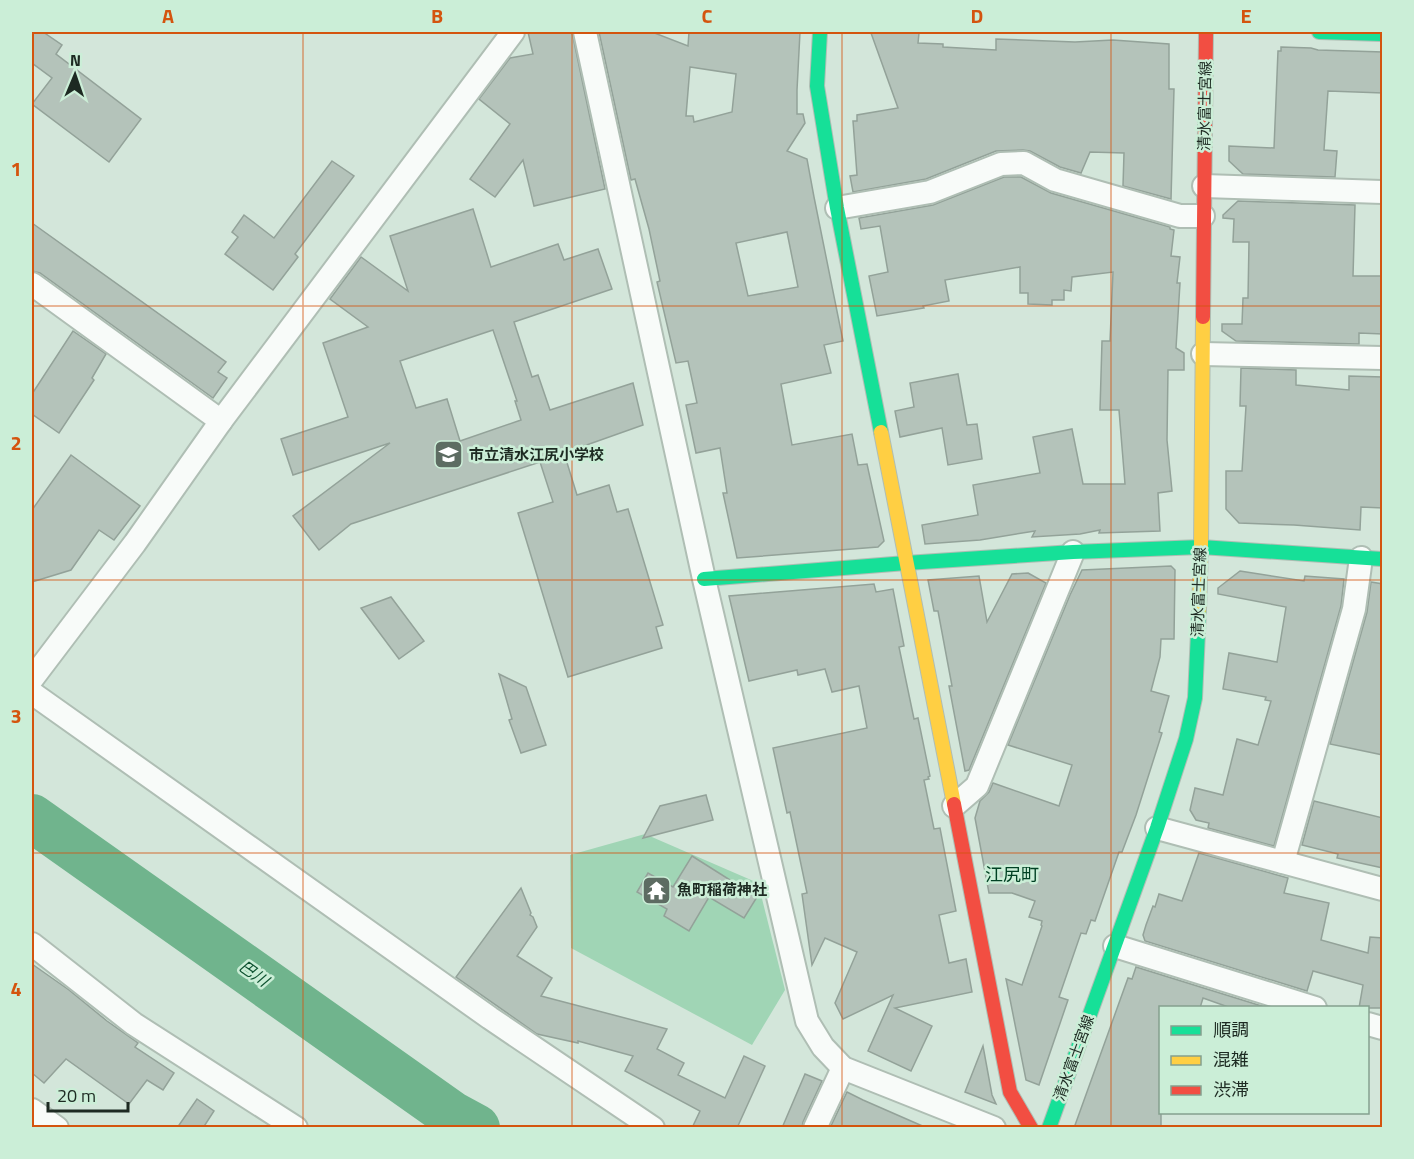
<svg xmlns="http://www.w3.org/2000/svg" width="1414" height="1159" viewBox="0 0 1414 1159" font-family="'Titillium Web','Noto Sans JP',sans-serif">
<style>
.green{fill:#a0d5b5}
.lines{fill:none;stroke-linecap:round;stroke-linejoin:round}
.river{stroke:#70b48d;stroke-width:48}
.building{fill:#b4c3ba;stroke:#93a299;stroke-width:1.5;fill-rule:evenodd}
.street-casing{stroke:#afbeb4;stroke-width:26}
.fast-casing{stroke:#afbeb4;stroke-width:16}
.slow-casing{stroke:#afbeb4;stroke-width:16}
.jam-casing{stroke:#afbeb4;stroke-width:16}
.street{stroke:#f8fbf9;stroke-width:22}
.fast{stroke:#16e098;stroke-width:14}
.slow{stroke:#ffcf43;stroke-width:14}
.jam{stroke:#f24e42;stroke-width:14}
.grid{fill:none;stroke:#d4540e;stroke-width:1.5;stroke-opacity:0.55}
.labels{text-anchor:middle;stroke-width:5;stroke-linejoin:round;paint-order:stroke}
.street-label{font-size:15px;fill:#1d2a22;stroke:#cbeed7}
.poi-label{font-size:15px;font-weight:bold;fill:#1d2a22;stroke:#cbeed7;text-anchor:start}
.water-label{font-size:16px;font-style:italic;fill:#105432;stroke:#cbeed7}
.quarter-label{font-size:18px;fill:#004123;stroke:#cbeed7}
.neatline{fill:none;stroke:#d4540e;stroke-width:2}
.grid-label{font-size:20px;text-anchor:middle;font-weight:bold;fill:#d4540e}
</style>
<rect width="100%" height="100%" fill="#d3e6da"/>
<path class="green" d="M645,834L758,883L785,990L752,1045L571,948L570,855Z"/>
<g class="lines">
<path class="river" d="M32,818L452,1115L476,1128"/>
</g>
<g class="building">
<path d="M32,32H43L62,45L56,54L141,119L109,162L32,104L52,78L32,63Z"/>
<path d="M528,32H572L605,189L534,206L523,160L495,197L470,179L510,124L479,99L510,58L533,54Z"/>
<path d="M599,32H652L688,46L689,32H800L797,90V114H803L805,123L787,151L807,159L814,197L843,341L824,345L831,373L781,384L792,445L852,434L858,465L867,464L884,541L878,547L737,558L723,493H727L720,448L696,453L686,405L697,403L688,361L676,363L657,282L660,281L649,229L635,179L631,180ZM690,67L736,74L732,112L694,122L693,116H686ZM787,232L798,287L748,296L736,243Z"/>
<path d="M894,32L919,33L918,43L943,44V47L996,50V39L1075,42L1113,40L1169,44V89H1174L1171,199L1123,186L1124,153L1090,152L1081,173L1060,167L1030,151L1023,150L996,151L926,179L853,192L850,176L857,175L853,121H857V115L898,108L871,33Z"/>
<path d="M1281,47L1311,48L1318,50L1383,52V93L1328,91L1324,150L1337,151L1335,177L1243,174L1229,161V146L1274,148L1278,51H1281Z"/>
<path d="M332,161L354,176L295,254L298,257L273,290L225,254L238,237L232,232L244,215L274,238Z"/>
<path d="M1004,177H1021L1051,193L1170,227V229L1174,230L1171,256L1180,257L1177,283H1180L1176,348L1184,353V370H1168L1167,440L1172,491L1158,493L1160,531L1099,533L1100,530L1080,534L1032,537L1035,531L980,540L925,544L922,525L978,515L973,485L1040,473L1033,437L1072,429L1083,484H1125L1119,410H1100L1102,341H1110L1113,272L1072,277L1071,291L1064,290V300H1052V305L1028,304V293H1020V267L945,280L949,301L923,306L924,308L877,316L869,276L888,272L880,226L861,229L859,218L933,205Z"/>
<path d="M1238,201L1355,205L1353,276H1383V334L1359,333V344L1236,341L1222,331V324H1242L1243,298H1248L1249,242H1233L1234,219L1223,218V215Z"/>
<path d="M473,209L491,267L558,244L564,260L598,249L612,289L514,322L532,377L538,375L550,410L633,383L643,425L564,453L577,495L609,485L617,512L628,509L663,625L656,627L662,648L568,677L518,513L553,502L540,462L351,524L319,550L293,516L390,443L293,475L281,439L348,417L323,343L368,327L330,299L361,257L408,291L390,236ZM493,330L517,401H515L521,420L460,441L447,399L416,408L400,361Z"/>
<path d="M32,223L226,362L218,372L227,378L213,398L40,273L32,271Z"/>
<path d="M73,331L106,354L92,378L94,380L59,433L32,414V394Z"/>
<path d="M1241,368L1296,370V385L1349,390V376L1383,377V508L1361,507L1360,530L1294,525L1239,523L1226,509V471H1242L1246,406H1240Z"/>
<path d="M958,374L967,425L977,424L982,459L948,465L942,428L900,437L895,411L914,407L910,383Z"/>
<path d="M71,455L140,506L114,540L99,530L71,570L32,582V510Z"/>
<path d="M1171,566L1175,570L1174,639H1161L1160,657L1151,691L1169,696L1159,732L1162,733L1136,815L1122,852H1119L1095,921L1091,920L1086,934L1081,933L1059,997L1068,1000L1039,1085L1026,1080L1006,979L1022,985L1042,926L1041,925L1042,921L1029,917L1035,901L1012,893H989L975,818L980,801L989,792L993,783L1059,806L1072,765L1008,745L1070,595L1082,570Z"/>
<path d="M1240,571L1304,581L1305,576L1344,579L1341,606L1274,846L1208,828L1209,823L1196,820L1190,810L1195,788L1223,795L1237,739L1258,745L1271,701L1265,700L1266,697L1223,689L1229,653L1277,662L1286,607L1218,594V588Z"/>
<path d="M1028,573L1046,583L969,770L965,771L949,686H952L938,611H934L928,580L979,576L987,622L1012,574Z"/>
<path d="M1371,582L1383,584V755L1330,744L1367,612Z"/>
<path d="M874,584L876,592L893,589L904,646L899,647L914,719L918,718L930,776L928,777L929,779L924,780L934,829L940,828L956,911L939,915L949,963L966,959L972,992L895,1008L932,1026L911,1071L868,1051L893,995L843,1019L835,1003L857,952L825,938L812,965L802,894L807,893L790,812L787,813L773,748L867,728L859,686L832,692L825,669L798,675L797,670L749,681L729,596Z"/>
<path d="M391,597L424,641L399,659L361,608Z"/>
<path d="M499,674L526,687L546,745L521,753L509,720L512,719Z"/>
<path d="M706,795L713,820L643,838L660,806Z"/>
<path d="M1314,801L1383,818V868L1337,858L1338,854L1302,845Z"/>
<path d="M1199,853L1288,878L1284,893L1329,903L1321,940L1368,953L1370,937L1383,938V1008H1359L1363,985L1313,971L1307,991L1145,941L1143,935L1146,925L1153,906L1155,907L1159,894L1182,901Z"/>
<path d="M692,856L757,897L744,918L709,897L689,931L664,916L667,909L637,892L648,873L673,887Z"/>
<path d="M521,888L531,913L530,915L533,917L537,927L517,956L552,978L541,996L667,1029L657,1049L684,1063L678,1075L725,1098L744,1056L765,1066L737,1128H692L700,1111L625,1071L633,1056L578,1041V1043L537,1034L456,977Z"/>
<path d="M32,964L69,990L107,1021L138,1043L135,1047L174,1073L163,1090L147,1080L129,1104L66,1059L44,1083L32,1073Z"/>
<path d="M1136,967L1268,1008H1231L1203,998L1200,1008H1161V1128H1074L1128,978L1132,979Z"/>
<path d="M983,1046L992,1095L996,1104L965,1092Z"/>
<path d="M805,1074L822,1081L803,1122L802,1128H782Z"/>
<path d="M847,1092L863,1100L927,1128H830Z"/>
<path d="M197,1099L214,1111L203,1128H177Z"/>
</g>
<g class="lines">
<defs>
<g id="street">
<path d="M585,32L704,579L807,1021L823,1047L843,1068L994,1128"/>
<path d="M1204,186L1382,192"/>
<path d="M837,208L930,192L1001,164L1024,163L1055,180L1180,216H1203"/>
<path d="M32,284L221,421"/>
<path d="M1203,354L1382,358"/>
<path d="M32,679L135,543L221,421L513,32"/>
<path d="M32,693L490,1018L653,1128"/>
<path d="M954,806L977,786L1073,552"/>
<path d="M1157,828L1382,889"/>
<path d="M1283,862L1354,609L1361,558"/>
<path d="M32,944L134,1024L296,1128"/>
<path d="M1115,946L1315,1008"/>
<path d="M1368,1024L1382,1028"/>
<path d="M32,1110L57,1128"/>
<path d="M815,1128L843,1068"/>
</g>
<g id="fast">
<path d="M820,32L817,86L837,208L881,432"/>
<path d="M1319,32L1382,34"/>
<path d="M704,579L906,563L1073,552L1201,547L1382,559"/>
<path d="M1049,1128L1157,828L1186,739L1195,698L1199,610"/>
</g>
<g id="slow">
<path d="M881,432L954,804"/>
<path d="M1199,610L1201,547L1203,317"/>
</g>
<g id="jam">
<path d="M1203,317L1206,32"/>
<path d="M954,804L1010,1092L1031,1128"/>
</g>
</defs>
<use href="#street" class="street-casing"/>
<use href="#fast" class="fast-casing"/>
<use href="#slow" class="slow-casing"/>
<use href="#jam" class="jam-casing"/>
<use href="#street" class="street"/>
<use href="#fast" class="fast"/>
<use href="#slow" class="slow"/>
<use href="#jam" class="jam"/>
</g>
<path class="grid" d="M303,32V1128M572,32V1128M842,32V1128M1111,32V1128M32,306H1382M32,580H1382M32,853H1382"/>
<defs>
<symbol id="school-square" viewBox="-11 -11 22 22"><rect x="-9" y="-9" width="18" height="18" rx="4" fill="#5d6c62" stroke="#cbeed7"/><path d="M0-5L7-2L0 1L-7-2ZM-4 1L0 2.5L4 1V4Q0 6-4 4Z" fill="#fff"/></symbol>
<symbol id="temple-square" viewBox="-11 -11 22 22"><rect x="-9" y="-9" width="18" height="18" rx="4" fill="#5d6c62" stroke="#cbeed7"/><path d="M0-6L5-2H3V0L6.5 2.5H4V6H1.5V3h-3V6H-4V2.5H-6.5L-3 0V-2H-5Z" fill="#fff"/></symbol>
</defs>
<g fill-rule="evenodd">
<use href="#school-square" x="432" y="438" width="33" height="33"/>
<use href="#temple-square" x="640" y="874" width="33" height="33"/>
</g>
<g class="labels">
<g class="street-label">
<text transform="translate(1205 106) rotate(-89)" y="5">清水富士宮線</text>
<text transform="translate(1199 592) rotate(-88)" y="5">清水富士宮線</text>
<text transform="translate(1074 1058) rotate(-70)" y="5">清水富士宮線</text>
</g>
<g class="poi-label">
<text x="469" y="460">市立清水江尻小学校</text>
<text x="677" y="895">魚町稲荷神社</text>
</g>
<g class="water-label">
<text transform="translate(254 973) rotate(35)" y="6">巴川</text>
</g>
<g class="quarter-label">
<text x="1012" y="881">江尻町</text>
</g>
</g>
<rect width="1414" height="1159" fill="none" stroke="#cbeed7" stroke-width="66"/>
<rect x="1159" y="1006" width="210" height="108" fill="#cbeed7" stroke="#85a08f" stroke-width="1.5"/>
<rect x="1171" y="1026" width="30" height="9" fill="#16e098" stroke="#85a08f" stroke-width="1.5"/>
<text x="1213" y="1036" font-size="18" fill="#1d2a22">順調</text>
<rect x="1171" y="1056" width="30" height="9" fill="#ffcf43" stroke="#85a08f" stroke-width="1.5"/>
<text x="1213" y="1066" font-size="18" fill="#1d2a22">混雑</text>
<rect x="1171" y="1086" width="30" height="9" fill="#f24e42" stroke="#85a08f" stroke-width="1.5"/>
<text x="1213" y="1096" font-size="18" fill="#1d2a22">渋滞</text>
<g transform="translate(75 75) rotate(2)" stroke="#cbeed7" stroke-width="4.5" paint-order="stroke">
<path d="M0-4.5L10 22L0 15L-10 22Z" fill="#1d2a22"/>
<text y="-9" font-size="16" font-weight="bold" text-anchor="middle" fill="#1d2a22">N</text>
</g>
<path d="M48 1102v9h80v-9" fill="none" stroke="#1d2a22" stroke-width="3"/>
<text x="57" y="1102" font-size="18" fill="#1d2a22" stroke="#cbeed7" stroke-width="4.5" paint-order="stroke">20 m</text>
<rect x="33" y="33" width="1348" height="1093" class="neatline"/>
<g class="grid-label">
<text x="168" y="23">A</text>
<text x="437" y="23">B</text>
<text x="707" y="23">C</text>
<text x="977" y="23">D</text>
<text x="1246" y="23">E</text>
<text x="16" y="176">1</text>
<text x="16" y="450">2</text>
<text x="16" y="723">3</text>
<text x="16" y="996">4</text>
</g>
</svg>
